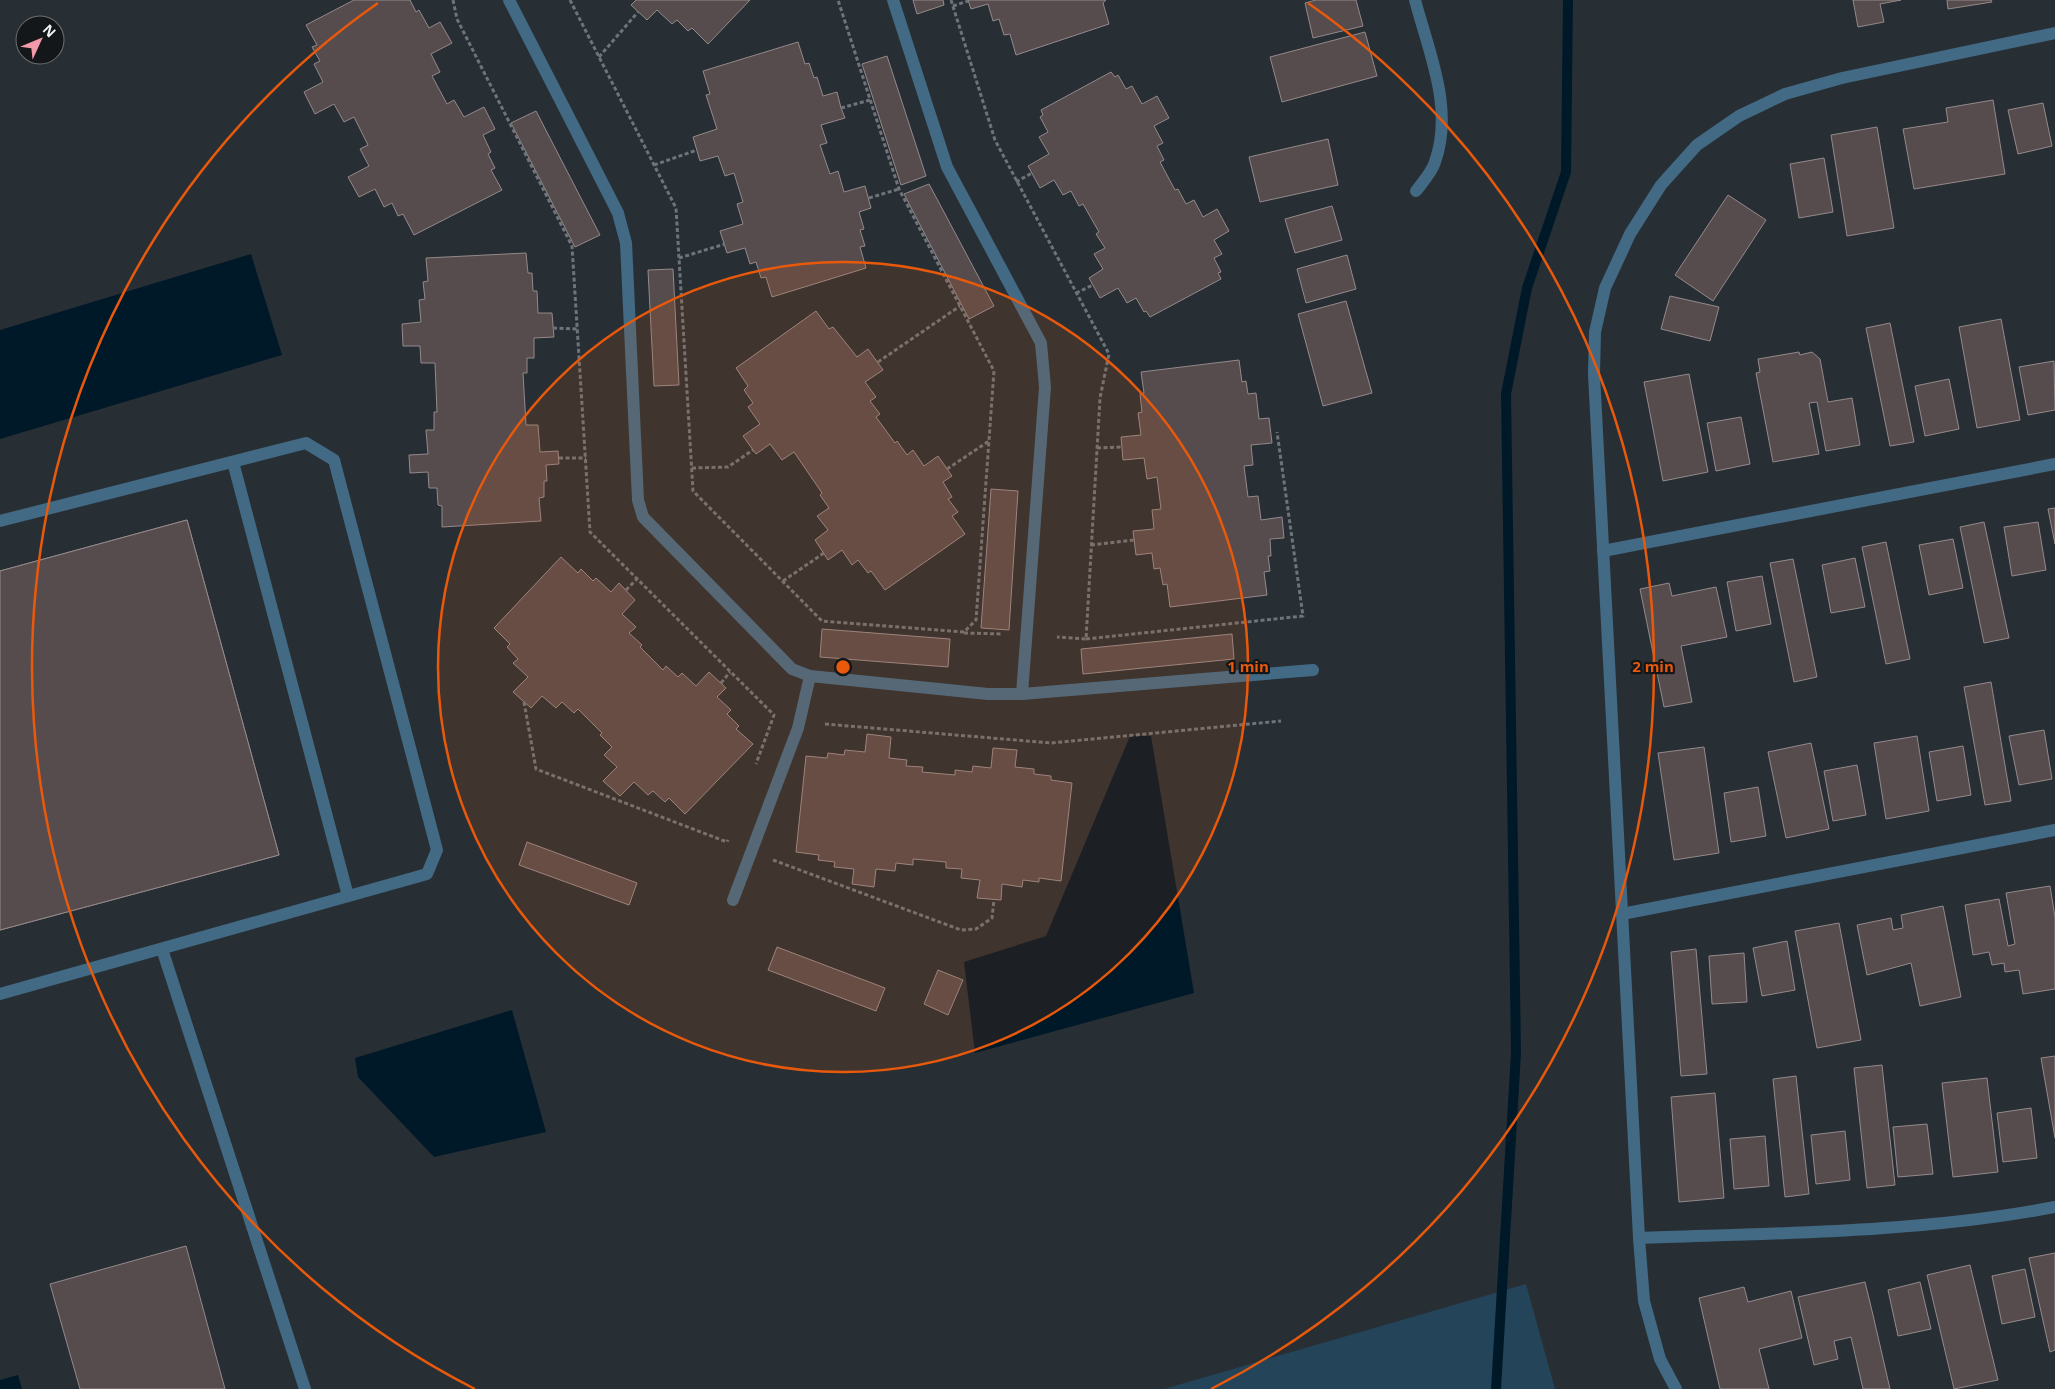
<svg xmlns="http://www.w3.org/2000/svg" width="2055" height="1389" viewBox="0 0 2055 1389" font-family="'Open Sans',sans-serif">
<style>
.green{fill:#244459}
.water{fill:#001928}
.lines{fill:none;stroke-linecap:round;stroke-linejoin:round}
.stream{stroke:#001928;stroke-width:10}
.building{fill:#564c4d;stroke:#94898b}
.path{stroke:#6e7479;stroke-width:3;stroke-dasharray:4 2.5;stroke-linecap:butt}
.minor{stroke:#436a84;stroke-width:12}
.ring{fill:none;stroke:#e8590c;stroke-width:2.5}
.centre{fill:#e8590c;stroke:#141719;stroke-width:2.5}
.ring-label{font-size:15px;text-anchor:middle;font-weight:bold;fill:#e8590c;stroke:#141719;stroke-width:4.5;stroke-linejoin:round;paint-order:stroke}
</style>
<rect width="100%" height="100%" fill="#282f34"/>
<path class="green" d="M1526,1284L1555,1389H1164Z"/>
<g class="water">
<path d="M251,254L282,355L0,439V330Z"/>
<path d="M1130,736H1151L1194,993L975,1053L964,962L1046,936Z"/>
<path d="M512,1010L546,1132L434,1157L358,1077L355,1058Z"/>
<path d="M18,1375L22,1389H0V1380Z"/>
</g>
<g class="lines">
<path class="stream" d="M1496,1389L1516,1053L1506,394L1527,288L1566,172L1568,0"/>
</g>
<g class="building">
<path d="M354,0H410L416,12L419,10L429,28L440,22L452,43L431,54L440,72L432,76L447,104L454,100L464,117L484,107L495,129L483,135L491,152L488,154L495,168L491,170L502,190L414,235L403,214L398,216L392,203L384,207L375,189L359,197L348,177L369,166L360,149L368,145L354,117L344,122L334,104L315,114L304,92L323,82L314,64L320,61L312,47L317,45L306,25Z"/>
<path d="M636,0H750L708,44L692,28L688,31L677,20L672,24L657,10L647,20L631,5Z"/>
<path d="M913,0H943L944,5L917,14Z"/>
<path d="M1106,0L1103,3L1109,24L1016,55L1010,34L1004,35L999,19L993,21L988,4L971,9L968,0Z"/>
<path d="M1316,0H1356L1363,26L1313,38L1305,3Z"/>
<path d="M1853,0H1901L1880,4L1884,22L1858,27Z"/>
<path d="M1947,0H1991L1992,2L1948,9Z"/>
<path d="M1365,32L1377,76L1282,102L1270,57Z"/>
<path d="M798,42L805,64L809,63L814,78L817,77L823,96L837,92L841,108L845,118L821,125L827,143L820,145L830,174L838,171L844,192L865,186L871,208L859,212L864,229L860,230L865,246L860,247L866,268L772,297L766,277L761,278L756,262L750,264L745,248L727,253L720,231L743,224L737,204L743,202L734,173L725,176L718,156L700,161L693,137L717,129L706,95L710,94L703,71Z"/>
<path d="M887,56L926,176L901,185L862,64Z"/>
<path d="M1111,72L1115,77L1118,75L1126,89L1132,86L1142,104L1157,96L1169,118L1154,126L1163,143L1157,146L1164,160L1160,162L1175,190L1178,189L1186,204L1194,200L1203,217L1217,209L1229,231L1214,240L1222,254L1214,258L1221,272L1218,273L1221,279L1150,317L1146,311L1144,312L1136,298L1127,303L1118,288L1100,298L1089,278L1103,269L1094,254L1105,248L1096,234L1099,232L1083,204L1079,206L1071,191L1063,195L1054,180L1040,188L1028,166L1049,154L1039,137L1048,132L1040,117L1043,115L1041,110Z"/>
<path d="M1993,100L2005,174L1914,189L1903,129L1948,122L1946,108Z"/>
<path d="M2043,103L2052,146L2018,154L2008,110Z"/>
<path d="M536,111L600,235L575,247L511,123Z"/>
<path d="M1877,127L1894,228L1847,236L1831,135Z"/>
<path d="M1328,139L1338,185L1260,202L1249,157Z"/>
<path d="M1824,158L1833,212L1799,218L1790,164Z"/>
<path d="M929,184L994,306L969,319L904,194Z"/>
<path d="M1728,195L1766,220L1713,301L1675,275Z"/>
<path d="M1332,206L1342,240L1295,253L1285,219Z"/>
<path d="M526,253L528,273H532L533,291H537L538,313H552L554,337L534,338V358H527V373H523L526,425H538L540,452L558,451L559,464L546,465L547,481H544V497L539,498L541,521L442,527V506L438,505L437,488H429L428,472L410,473L409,455L428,454L426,430H434V412H437L435,363H421L420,346H403L402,324L421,322L419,300L425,299L423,282L428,281L426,258Z"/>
<path d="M1347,255L1356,289L1306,303L1297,269Z"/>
<path d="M673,269L679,385L654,386L648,270Z"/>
<path d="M1670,296L1719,307L1710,341L1661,329Z"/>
<path d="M1346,301L1372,393L1323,406L1298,314Z"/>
<path d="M816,311L829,329L833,327L857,357L868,349L883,370L865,382L876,397L870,401L880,414L876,417L895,443L897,441L907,455L913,450L924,466L938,456L952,476L943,482L952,497L948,499L958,512L952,516L965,534L885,590L871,571L868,573L858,560L852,565L842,550L828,560L815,540L828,530L817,516L829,508L820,495L822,493L794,452L782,460L770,444L756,454L743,436L760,424L748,407L753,403L744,390L748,386L736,368Z"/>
<path d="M2001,319L2020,420L1977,428L1959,327Z"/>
<path d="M1890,323L1914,442L1890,446L1866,328Z"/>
<path d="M1799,352L1800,355L1812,352L1820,359L1828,402L1852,398L1860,445L1826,451L1817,402L1809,403L1819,454L1773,462L1756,373L1760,372L1758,359Z"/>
<path d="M1239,360L1242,382L1246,381L1248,394L1256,393L1259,419L1269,418L1272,443L1251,445L1253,465L1244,466L1248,497L1258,496L1261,520L1282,517L1284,538L1270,539L1271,556H1268L1270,571L1264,572L1267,595L1170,607L1167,584L1163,585L1160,568L1154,569L1152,553L1136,555L1133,531L1154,529L1152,510L1161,509L1157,477L1147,479L1144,458L1123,460L1121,437L1141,435L1138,413L1142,412L1140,394L1144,393L1141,372Z"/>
<path d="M2054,361L2055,410L2028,415L2019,367Z"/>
<path d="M1689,374L1708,472L1663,481L1644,382Z"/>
<path d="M1949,379L1959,429L1925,436L1915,386Z"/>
<path d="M1741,417L1750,464L1716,471L1707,423Z"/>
<path d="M991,489L1018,491L1009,630L981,628Z"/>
<path d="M2055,508V544L2048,509Z"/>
<path d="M187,520L279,855L0,930V806L116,773L84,663L0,687V571Z"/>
<path d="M187,520L279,855L0,930V571Z"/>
<path d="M1984,522L2009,638L1984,643L1960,527Z"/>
<path d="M2038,522L2046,570L2012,576L2004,527Z"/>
<path d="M1953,539L1963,588L1929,595L1919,545Z"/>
<path d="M1886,542L1910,659L1886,664L1862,547Z"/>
<path d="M561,557L578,573L581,569L593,581L596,578L611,592L619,583L635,600L622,614L636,627L629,633L642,645L640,647L663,670L666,666L678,677L682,673L696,686L709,672L726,688L717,697L731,710L727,714L739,726L736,729L753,744L685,814L669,798L665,802L653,791L648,795L634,782L620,796L603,781L617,767L604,755L612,747L600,735L602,733L578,709L574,713L562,702L556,708L542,696L531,708L513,692L528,677L513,663L518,659L507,647L510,644L494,628Z"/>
<path d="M1855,558L1865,607L1831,613L1822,565Z"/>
<path d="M1793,559L1817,677L1794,682L1770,563Z"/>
<path d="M1762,576L1771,624L1736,631L1727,582Z"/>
<path d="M1669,583L1672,596L1716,587L1727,637L1681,646L1692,702L1664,707L1640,589Z"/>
<path d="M822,629L950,639L948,667L820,657Z"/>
<path d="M1232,634L1234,659L1083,674L1081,649Z"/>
<path d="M1991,682L2011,801L1985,805L1964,687Z"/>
<path d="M2044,730L2052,779L2019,785L2009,736Z"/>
<path d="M867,734L891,737L889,758L907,760L906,766L923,767L922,772L955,775V770L972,772L973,766L991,768L993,748L1017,750L1015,767L1034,769V774L1051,776V780L1072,783L1061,881L1039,878V882L1023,880L1022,887L1002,884L1001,900L977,898L980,880L961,878L962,869L946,868V862L913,859V865L896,863L895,871L876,869L874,887L852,884L854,869L834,867L835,862L818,860L819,855L796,852L806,756L827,758L828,753L844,755L845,750L865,752Z"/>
<path d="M1917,736L1929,811L1886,819L1874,743Z"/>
<path d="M1811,743L1829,829L1786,838L1768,752Z"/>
<path d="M1963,746L1971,795L1937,801L1929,752Z"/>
<path d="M1704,747L1719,853L1674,860L1658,753Z"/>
<path d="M1857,765L1866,815L1833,821L1824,771Z"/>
<path d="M1758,787L1766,836L1731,842L1724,793Z"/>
<path d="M527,842L637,883L629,905L519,865Z"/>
<path d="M2050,886L2055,917V989L2023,994L2019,970L2005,972L2004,963L1992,965L1989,952L1973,955L1965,905L1999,899L2008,946L2015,944L2006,893Z"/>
<path d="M1943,906L1961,997L1920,1006L1911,963L1867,975L1857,925L1891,918L1893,930L1903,928L1901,915Z"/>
<path d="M1839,923L1861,1040L1817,1048L1795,931Z"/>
<path d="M1787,941L1795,990L1762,996L1753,948Z"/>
<path d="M777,947L885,988L876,1011L768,970Z"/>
<path d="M1696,949L1707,1074L1681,1076L1671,952Z"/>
<path d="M1744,953L1747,1002L1712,1004L1709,956Z"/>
<path d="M938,970L963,980L948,1015L924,1004Z"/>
<path d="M2055,1056V1138L2041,1058Z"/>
<path d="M1882,1065L1895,1185L1867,1188L1854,1068Z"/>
<path d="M1796,1076L1809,1194L1785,1197L1773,1079Z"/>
<path d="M1987,1078L1998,1172L1953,1177L1942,1083Z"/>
<path d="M1715,1093L1724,1198L1679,1202L1671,1097Z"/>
<path d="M2031,1108L2037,1158L2003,1162L1997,1113Z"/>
<path d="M1927,1124L1933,1174L1898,1177L1893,1127Z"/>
<path d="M1845,1131L1850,1180L1816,1184L1811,1135Z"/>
<path d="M1765,1136L1769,1186L1734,1189L1730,1139Z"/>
<path d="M186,1246L225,1389H80L50,1284Z"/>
<path d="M2055,1253V1350L2050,1352L2029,1258Z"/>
<path d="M1970,1265L1998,1380L1954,1389L1927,1275Z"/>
<path d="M2025,1269L2035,1317L2002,1324L1992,1276Z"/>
<path d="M1865,1282L1873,1315L1890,1389H1863L1851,1337L1834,1341L1838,1359L1814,1365L1798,1297Z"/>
<path d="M1920,1282L1931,1329L1898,1336L1888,1290Z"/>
<path d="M1744,1287L1748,1302L1791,1291L1802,1338L1759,1349L1769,1389H1720L1699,1298Z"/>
</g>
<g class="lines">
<g class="path">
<path d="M453,0L457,19L572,246L590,532L774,715L756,764"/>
<path d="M570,0L676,208L693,491L822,621L964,632L976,620L994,371L899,189L838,0"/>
<path d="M951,0L995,140L1109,354L1100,398L1086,639L1057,637"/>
<path d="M953,6L968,1"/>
<path d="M599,57L638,12"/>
<path d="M841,108L870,100"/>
<path d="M654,165L697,150"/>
<path d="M1016,182L1032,173"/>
<path d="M869,198L899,189"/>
<path d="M679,258L725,244"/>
<path d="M1076,293L1093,285"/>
<path d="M553,328L577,329"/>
<path d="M878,362L960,306"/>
<path d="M1097,448L1122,447"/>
<path d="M559,458H586"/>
<path d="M692,468L728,467L753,450"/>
<path d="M947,469L989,441"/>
<path d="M1091,545L1134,540"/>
<path d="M783,581L824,553"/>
<path d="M626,590L637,579"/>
<path d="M964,633L1003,634"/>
<path d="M1086,639L1303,616L1277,432"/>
<path d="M721,683L730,672"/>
<path d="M524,702L536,769L727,842L728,840"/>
<path d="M825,724L1051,743L1281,721"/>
<path d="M773,860L961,930L976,929L992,918L994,900"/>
</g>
<g class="minor">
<path d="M509,0L618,213L626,243L638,500L643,517L792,669L810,676L988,694H1022L1313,670"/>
<path d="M893,0L947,167L1041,343L1045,387L1022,694"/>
<path d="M1415,0C1429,53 1454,108 1435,162C1432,172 1422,183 1416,191"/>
<path d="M233,462L348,896"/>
<path d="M0,521L306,443L334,460L437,850L427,874L0,994"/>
<path d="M1603,551L2055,464"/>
<path d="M733,900L798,728L810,676"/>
<path d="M1622,914L2055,830"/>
<path d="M162,949L305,1389"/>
<path d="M1639,1238C1778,1233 1918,1233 2055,1207"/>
<path d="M1676,1389L1660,1359L1644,1301L1639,1238L1594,374L1595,332L1605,288L1630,234L1661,185L1697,145L1739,116L1785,94L1842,78L2055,33"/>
</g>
</g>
<circle cx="843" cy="667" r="405" fill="#e8590c" fill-opacity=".12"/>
<g class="ring">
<circle cx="843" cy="667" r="405"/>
<path d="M475 1389A810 810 0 0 1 378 3M1308 3A810 810 0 0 1 1211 1389"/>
</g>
<circle cx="843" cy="667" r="8" class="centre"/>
<g class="ring-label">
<text x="1248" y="672">1 min</text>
<text x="1653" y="672">2 min</text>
</g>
<g transform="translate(40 40) rotate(46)"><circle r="24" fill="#141719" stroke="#6c6f72"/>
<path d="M0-4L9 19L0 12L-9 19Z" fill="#f39aaa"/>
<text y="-8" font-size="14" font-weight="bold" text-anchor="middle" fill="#eff3f7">N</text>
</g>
</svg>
